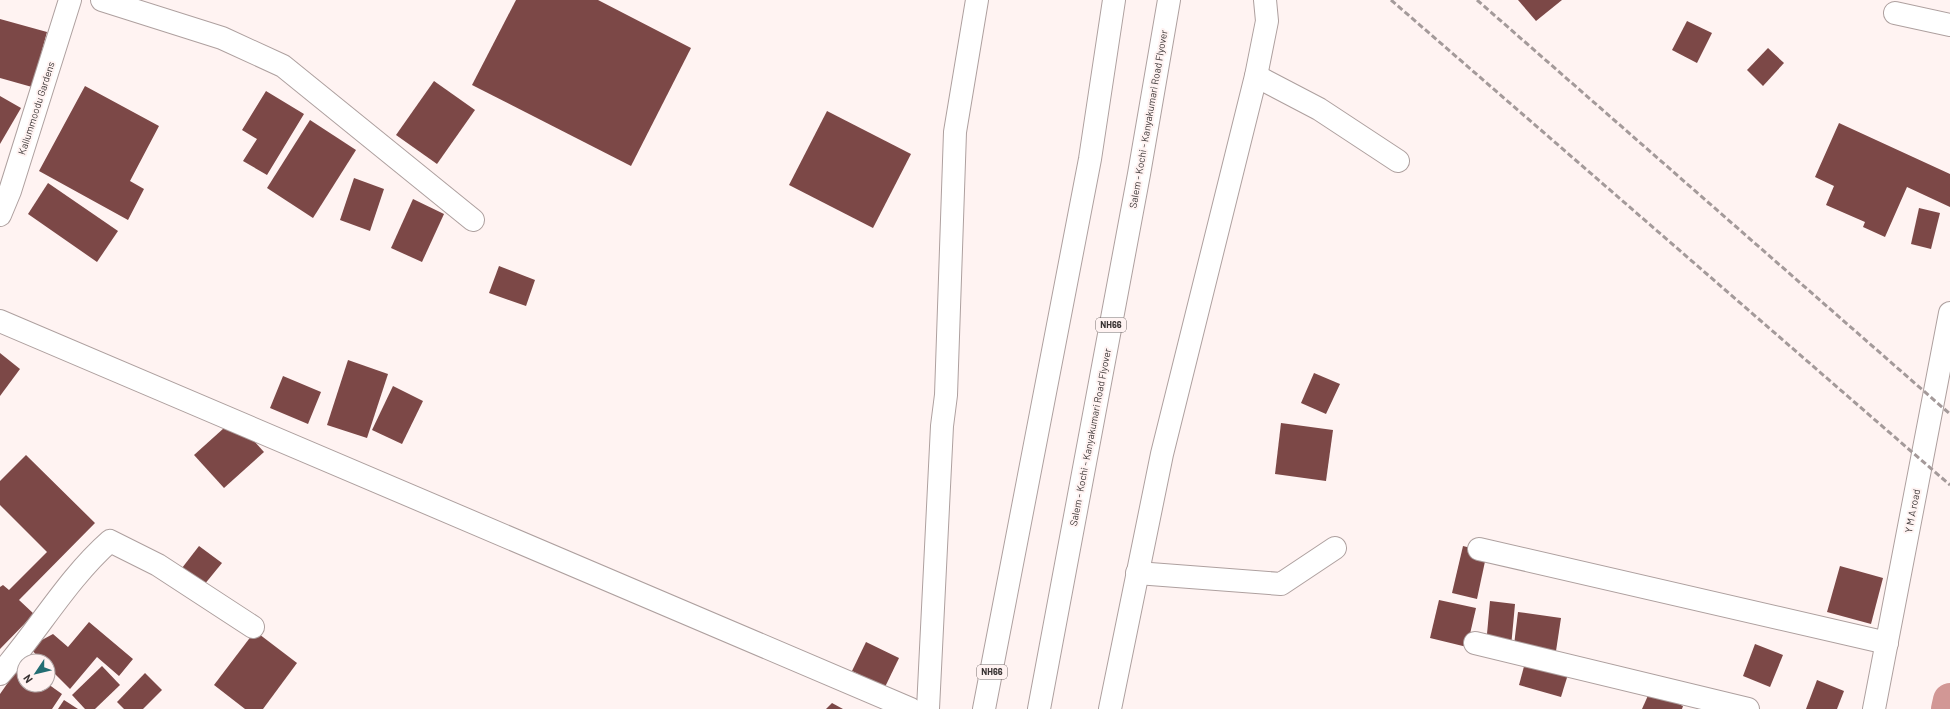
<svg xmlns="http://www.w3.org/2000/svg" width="1950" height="709" viewBox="0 0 1950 709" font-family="Barlow,sans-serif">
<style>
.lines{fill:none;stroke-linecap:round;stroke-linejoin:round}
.canal{stroke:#d29795;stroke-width:34}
.building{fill:#7c4847}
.minor-casing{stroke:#aea09f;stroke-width:24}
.highway-casing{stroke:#aea09f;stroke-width:24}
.minor{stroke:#fff;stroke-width:22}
.highway{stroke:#fff;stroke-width:22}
.rail{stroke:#a49a9a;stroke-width:3;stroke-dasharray:6 3;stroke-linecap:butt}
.labels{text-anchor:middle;stroke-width:4;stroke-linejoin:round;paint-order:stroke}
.shield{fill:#fff3f2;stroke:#746d6c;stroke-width:1}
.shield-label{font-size:9px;font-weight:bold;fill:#393333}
.street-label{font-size:10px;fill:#393333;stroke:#fff3f2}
</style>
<rect width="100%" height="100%" fill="#fff3f2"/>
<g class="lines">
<path class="canal" d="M1948,709L1950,700"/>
</g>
<g class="building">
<path d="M516,0H598L691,48L631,166L472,85Z"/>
<path d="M1518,0H1562L1536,21Z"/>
<path d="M0,19L47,32L32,87L0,78Z"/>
<path d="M1687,21L1712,33L1697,63L1672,50Z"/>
<path d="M1768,48L1784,63L1763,86L1747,70Z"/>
<path d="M434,81L475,110L437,164L396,135Z"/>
<path d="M85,86L159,126L130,181L144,189L128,220L39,171Z"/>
<path d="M266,91L304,114L267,175L243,161L257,139L242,130Z"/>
<path d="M0,96L21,108L0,144Z"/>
<path d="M827,111L911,154L873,228L789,185Z"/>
<path d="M310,120L356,150L313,218L267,188Z"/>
<path d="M1839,123L1950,174V207L1907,187L1885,237L1863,227L1865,222L1826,205L1834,186L1815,177Z"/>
<path d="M354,178L384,189L370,231L340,220Z"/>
<path d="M48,183L118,231L97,262L28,214Z"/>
<path d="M413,199L444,214L422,262L391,248Z"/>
<path d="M1919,208L1940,213L1931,249L1911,244Z"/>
<path d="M499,266L535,280L526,306L489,293Z"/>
<path d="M0,353L20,369L0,396Z"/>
<path d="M348,360L388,374L367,438L327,425Z"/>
<path d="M1314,373L1340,384L1326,414L1301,403Z"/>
<path d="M283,376L321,392L308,424L270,408Z"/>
<path d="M393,386L423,401L402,444L372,430Z"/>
<path d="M234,419L264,452L224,488L194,455Z"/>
<path d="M1281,423L1333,430L1326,481L1275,474Z"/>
<path d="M26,455L95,523L19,600L34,614L0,649V587L3,585L9,590L47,552L0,505V481Z"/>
<path d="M199,546L222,563L204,585L182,568Z"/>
<path d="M1463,546L1487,552L1477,599L1452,593Z"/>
<path d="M1840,566L1883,578L1871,624L1827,612Z"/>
<path d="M1439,600L1476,608L1467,647L1430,638Z"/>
<path d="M1490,601L1515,604L1511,647L1486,645Z"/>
<path d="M1518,612L1561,618L1556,651L1514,645Z"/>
<path d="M89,622L133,659L119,676L97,657L70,689L48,667V661H42L29,647L53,634L68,647Z"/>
<path d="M255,631L297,663L263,709H245L214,685Z"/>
<path d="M866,642L899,658L885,687L852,671Z"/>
<path d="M1755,644L1783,655L1770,687L1743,676Z"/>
<path d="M1526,659L1569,671L1561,697L1519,685Z"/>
<path d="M21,664L24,666V685L48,684L62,694L52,709H0V694Z"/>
<path d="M102,666L120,685L95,709H85L72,695Z"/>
<path d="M145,673L162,690L143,709H124L117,702Z"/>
<path d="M1817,680L1844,691L1837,709H1806Z"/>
<path d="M1650,691L1683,706L1682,709H1642Z"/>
<path d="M64,700L78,709H58Z"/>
<path d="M832,703L843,709H826Z"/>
</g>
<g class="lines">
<defs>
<g id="minor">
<path d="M102,0L222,38L283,66L473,220"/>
<path d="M1895,13L1950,25"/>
<path d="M1256,76L1319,109L1398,161"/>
<path d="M0,215L10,191L70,0"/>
<path d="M0,321L911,709"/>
<path d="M1479,549L1887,643"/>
<path d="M1137,573L1281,584L1335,548"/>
<path d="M1475,643L1748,709"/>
<path d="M0,674C38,631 67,579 110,541L158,565L253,627"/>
<path d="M928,709L942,426L946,395L955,132L977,0"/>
<path d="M1110,709L1162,454L1256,76L1267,21L1265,0"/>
<path d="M1874,709L1950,313"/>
</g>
<g id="highway">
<path d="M984,709L1090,159L1114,0"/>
<path d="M1039,709L1139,174L1169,0"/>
</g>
</defs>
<use href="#minor" class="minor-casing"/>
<use href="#highway" class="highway-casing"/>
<use href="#minor" class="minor"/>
<use href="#highway" class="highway"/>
<g class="rail">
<path d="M1391,0L1950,485"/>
<path d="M1477,0L1950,414"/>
</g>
</g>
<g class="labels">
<g class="shield">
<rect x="1096" y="318" width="30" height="14" rx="3"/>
<rect x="977" y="665" width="30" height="14" rx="3"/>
</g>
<g class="shield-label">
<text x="1111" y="328">NH66</text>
<text x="992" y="675">NH66</text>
</g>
<g class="street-label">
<text transform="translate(36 108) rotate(-72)" y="4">Kallummoodu Gardens</text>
<text transform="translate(1148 119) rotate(-80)" y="4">Salem - Kochi - Kanyakumari Road Flyover</text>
<text transform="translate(1090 437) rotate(-79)" y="4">Salem - Kochi - Kanyakumari Road Flyover</text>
<text transform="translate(1912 511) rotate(-79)" y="4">Y M A road</text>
</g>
</g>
<g transform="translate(36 673) rotate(235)"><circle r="19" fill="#fff3f2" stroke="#b0a6a6"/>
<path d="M0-3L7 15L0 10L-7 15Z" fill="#236e73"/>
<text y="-6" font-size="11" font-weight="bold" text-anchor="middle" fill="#393333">N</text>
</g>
</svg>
